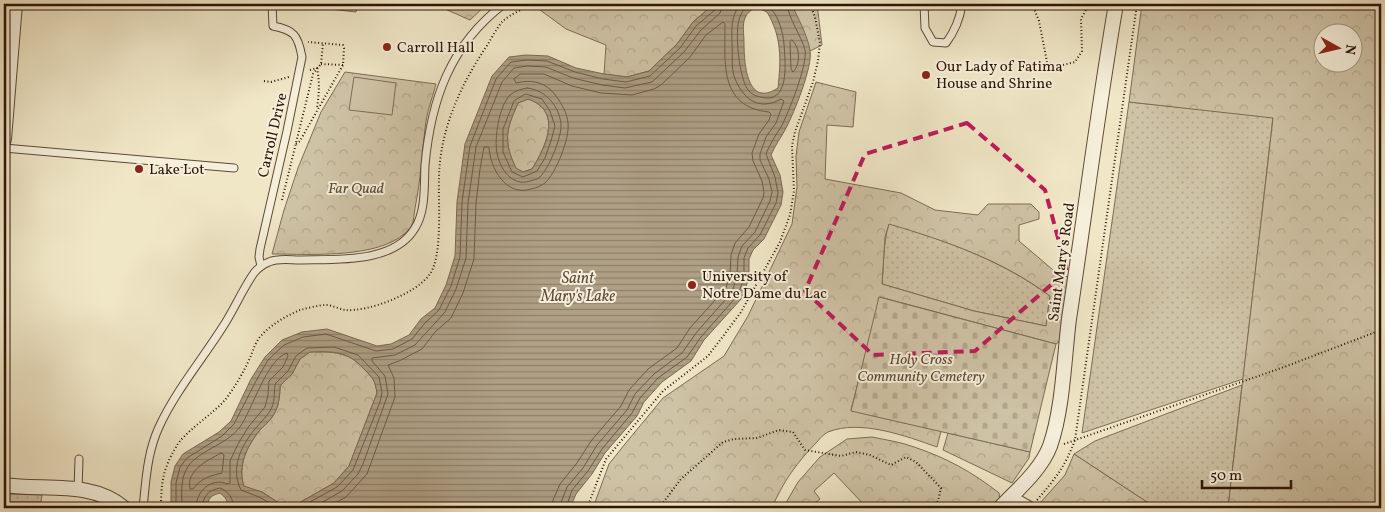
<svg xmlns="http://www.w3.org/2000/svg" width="1385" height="512" viewBox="0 0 1385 512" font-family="Vollkorn,serif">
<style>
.grass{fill:url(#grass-dots);stroke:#7e6c56}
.forest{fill:url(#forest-crowns);stroke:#7e6c56;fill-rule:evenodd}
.cemetery{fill:url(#cemetery-stones);stroke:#7e6c56}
.pitch{fill:#cfc3a6;stroke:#7e6c56}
.water{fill:url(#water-rules);stroke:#7b6752;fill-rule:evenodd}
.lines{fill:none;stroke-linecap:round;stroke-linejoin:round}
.shore{stroke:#6e5a45;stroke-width:1}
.service-casing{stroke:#5e4936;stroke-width:9}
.minor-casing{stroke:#5e4936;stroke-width:16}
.path{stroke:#2e1405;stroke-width:2;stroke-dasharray:1 2.5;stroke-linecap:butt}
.service{stroke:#f5efdb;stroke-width:7}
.minor{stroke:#f5efdb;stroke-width:14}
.marked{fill:none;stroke:#c2185b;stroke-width:4;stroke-dasharray:10 6;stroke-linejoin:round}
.poi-dot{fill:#8f2418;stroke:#f5efdb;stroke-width:2}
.labels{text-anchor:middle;stroke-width:4;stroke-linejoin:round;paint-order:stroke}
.poi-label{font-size:15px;fill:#2e1405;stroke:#f5efdb;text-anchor:start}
.street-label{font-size:15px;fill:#2e1405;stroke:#f5efdb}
.park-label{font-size:15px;font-style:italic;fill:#5e4935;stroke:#f5efdb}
.water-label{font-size:16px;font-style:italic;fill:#614c38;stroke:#f5efdb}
</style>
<defs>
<pattern id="grass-dots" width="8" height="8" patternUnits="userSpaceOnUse" patternTransform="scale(1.25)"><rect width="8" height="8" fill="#cfc3a6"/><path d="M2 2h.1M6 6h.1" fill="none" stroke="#b2a78d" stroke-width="1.8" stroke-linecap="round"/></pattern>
<pattern id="forest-crowns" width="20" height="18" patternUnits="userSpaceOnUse" patternTransform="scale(1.25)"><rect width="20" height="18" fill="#cfc3a6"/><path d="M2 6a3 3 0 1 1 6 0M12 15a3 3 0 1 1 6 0" fill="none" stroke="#b2a78d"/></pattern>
<pattern id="cemetery-stones" width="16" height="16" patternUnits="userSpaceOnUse" patternTransform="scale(1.25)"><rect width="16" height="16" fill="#cfc3a6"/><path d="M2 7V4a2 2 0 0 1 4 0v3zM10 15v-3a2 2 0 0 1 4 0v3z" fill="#b2a78d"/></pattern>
<pattern id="water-rules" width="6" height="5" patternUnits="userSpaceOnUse" patternTransform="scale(1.25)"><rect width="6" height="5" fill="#ae9f85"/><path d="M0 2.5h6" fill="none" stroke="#8e806b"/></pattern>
</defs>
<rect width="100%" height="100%" fill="#f0e7c7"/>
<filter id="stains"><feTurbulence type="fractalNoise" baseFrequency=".004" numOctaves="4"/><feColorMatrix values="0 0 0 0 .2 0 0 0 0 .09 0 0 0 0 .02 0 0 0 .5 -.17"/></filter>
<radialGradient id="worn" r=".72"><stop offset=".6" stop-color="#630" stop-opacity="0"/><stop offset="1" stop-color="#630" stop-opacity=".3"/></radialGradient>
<g class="grass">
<path d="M1129,102L1273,117L1243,379L1082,433Z"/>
<path d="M889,223C946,241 1001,260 1050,296L1046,326L974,311L882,284C884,264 883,243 889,223Z"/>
<path d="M1242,385L1228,508H1156L1074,454L1095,441Z"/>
<path d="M4,494L42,495L41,502H4Z"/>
</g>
<g class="forest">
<path d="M287,4H358L356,12Z"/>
<path d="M426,4H487L470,20L436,5Z"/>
<path d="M532,4H714L693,22L677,44L649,71L627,77L604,74L606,45L566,29Z"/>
<path d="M791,4H817L822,45L810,51Z"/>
<path d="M1142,4H1381V508H1228L1273,118L1129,102ZM1322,32H1352V62H1322Z"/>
<path d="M345,72L436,84C433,96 428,108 426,121C422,150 421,179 415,208C414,214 414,222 411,227C386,260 310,254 272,254L284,210L298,168L321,112Z"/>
<path d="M816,82L856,92L853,127L827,125L825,179L901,193L935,210L978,215L988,204H1031L1039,212V219L1019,225V241L1059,275L1069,277L1059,342L1056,344L880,297L851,410L941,431L937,447C906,436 860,419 828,432C824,434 820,438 817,442C798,461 782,483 772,508H593L609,464L625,444L663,398L724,356L748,316L792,224L797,187L796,156L799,132ZM889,224C946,241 1002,260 1050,296L1046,326L974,311L882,284L885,237Z"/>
<path d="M528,99C563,111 546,146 532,169L523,172L516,169C503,141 506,130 518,103Z"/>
<path d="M310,352C333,352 348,351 364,369C373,378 375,380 377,393L349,466L334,483L299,503L285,505L279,503L262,492L244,487C237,466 247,446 260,430C265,425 272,419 275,412C279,405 280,394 280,386L292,374L300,359Z"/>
<path d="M948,433L1030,452L1029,458L1012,483L943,450Z"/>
<path d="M872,437C886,440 901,442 914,447C945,457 974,473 999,493L1000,500L993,508H867L834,473L814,491L820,499L809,508H783L798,482L820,457L847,439Z"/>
<path d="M1074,454L1156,508H1049L1040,503L1065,475Z"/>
</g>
<path class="cemetery" d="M879,297L1056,344L1030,452L851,411Z"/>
<path class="pitch" d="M354,77L396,83L392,115L349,110Z"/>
<path class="water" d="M714,4H791C797,15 809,39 810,51C813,66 794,113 786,128C781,138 775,145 771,155L780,175L783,192L781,205L764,239L753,250L749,259V278L742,298L704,340L691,361L662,382L644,402L637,416L605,453L592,474L576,494L570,508H227C229,501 225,497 220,493C211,495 207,499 208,508H171V482L175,466L183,454L219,432L231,421L251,379L265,357L282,340L302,332L327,329L377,346L391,344L409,335L421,319L435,308L446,285L455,256L457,202L465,144L492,76L509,57L526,55L548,56L576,68L604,74L627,77L649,71L677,44L693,22ZM756,7L767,12C782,37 781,60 778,88C746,109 744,61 744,42C744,34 742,25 745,18C747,13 751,10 756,7ZM528,99C563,111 546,147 532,169L523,172L516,168C503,141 506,130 518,103ZM310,352C333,351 348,351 364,369C373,378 375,380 377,393L349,466L334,483L299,503L285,505L279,503L262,492L244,486C237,466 247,446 260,430C265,425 272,419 275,412C279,405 280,394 280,386L292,374L300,359Z"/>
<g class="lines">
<g class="shore">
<path d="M753,4C747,7 742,10 740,17C734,29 739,81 749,91C753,96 760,97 766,98C790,100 785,59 784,44C783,33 779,17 771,9C768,6 764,5 760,4"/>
<path d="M792,40C800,47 801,64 793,72L791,69L790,42Z"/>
<path d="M527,88C546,90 559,106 561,124C562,137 549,168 540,177C538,179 534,180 530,181C512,187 500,169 497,153C494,139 499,106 510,95C514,91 522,89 527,88Z"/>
<path d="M526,94L542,99L550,111L555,126L551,141L545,158L537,171L523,177L512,172L503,152V129L514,101Z"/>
<path d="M221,453L224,455L222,473C210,476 201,478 193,489H190C186,470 207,461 221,453Z"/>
<path d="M176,508V483L180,467L187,458L222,436L234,424L256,381L268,360L284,345L303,337L326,334L376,351L393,349L412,339L425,323L439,310L451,286L460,257L462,202L470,146L496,79L511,62L527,60L547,61L575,72L603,79L626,82L650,76L680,48L696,26L716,9L717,4"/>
<path d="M182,508C182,495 180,482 186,470C195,451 226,446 240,427C252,410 267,359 287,353L288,356L283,367L269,381L268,395L265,407L249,426L238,444L230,461V483L228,484C211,477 196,491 196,508"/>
<path d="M203,508C202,496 209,490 220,488C228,491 235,499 232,508"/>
<path d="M279,508L259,497L241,490C230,468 241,446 255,429C260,423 266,417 270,411C275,403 274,393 275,384L288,371L296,356L307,348L334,347L358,355L379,377L382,393L380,402L353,470L337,487L299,508"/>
<path d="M312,508L342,491L358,474L363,464L388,394L385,376L372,361V358L395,355L415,345L445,312L456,289L466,258L468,203L476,147L502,82L514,68L527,66L546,67L573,78L602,85L625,88L652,82L684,52L701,30L720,13L723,4"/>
<path d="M326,508L346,497L367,474L395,397L394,378L388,365L399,361L422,349L435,332L451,318L463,293L474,259L476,203L480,169L484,147H489C490,168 506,197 531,189C536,188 541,186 545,183C556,173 570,138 568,123C567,113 562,104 556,96C546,82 532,79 516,83L514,79L520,74H544L572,86L601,93L632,95L654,89L661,85L690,57L706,35L723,22L725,24C725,63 719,107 769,112L771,114L769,120L759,134L752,153L753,161L762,181L764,192L763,198L749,227L735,243L731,255L730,275L726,288L690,328L677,348L648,369L629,390L621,406L591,441L577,463L560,484L553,500L552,508"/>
<path d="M559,508L567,487L583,468L597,445L627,410L635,394L654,374L682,353L696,333L732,292L737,276L738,257L742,246L755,232L770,201L772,192L769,179L760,160V154L766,137L776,123L784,101L781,99C758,112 742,98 734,76C731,66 733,54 732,44C732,29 730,16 741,4"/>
<path d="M566,508L572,490L588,471L602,449L632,413L640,398L658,378L687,357L701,337L738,295L744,278V258L748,248L760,235L776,203L778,193L775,177L766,154C770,144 775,136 781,127C788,114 808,64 805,50C801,35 789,20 787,4"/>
</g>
<defs>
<g id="service">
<path d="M924,4L925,28L933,42L946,43C955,31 960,19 962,4"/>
<path d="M4,148L234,168"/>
<path d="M261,266L259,257L260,249L287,131L302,57C298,35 294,30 273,26L272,4"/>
<path d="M78,490L79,459"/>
<path d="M143,508C146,480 147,453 159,427C175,392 201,361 222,328C234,310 242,290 254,273C258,268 264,264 269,262C278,258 290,260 299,260C335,259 394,264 415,228C426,211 424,185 425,165C431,100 450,45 504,4"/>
</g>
<g id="minor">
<path d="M4,139L15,4"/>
<path d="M4,485C43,491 92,480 124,508"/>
<path d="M1010,498L1028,508"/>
<path d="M1000,508C1017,490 1041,470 1050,446C1063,409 1064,359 1069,319C1085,214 1098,108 1116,4"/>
</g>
</defs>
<use href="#service" class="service-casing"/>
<use href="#minor" class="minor-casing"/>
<g class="path">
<path d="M1032,4L1039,21L1047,62L1059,66L1075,62L1082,51L1081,19L1089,4"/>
<path d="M321,64L343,65"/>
<path d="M310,70L317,68C320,83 319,94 317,108"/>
<path d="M264,81L271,82L289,77"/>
<path d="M296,144L300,141L343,65L344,48L343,45L308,42"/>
<path d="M282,200L313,74L321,64L323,43"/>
<path d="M1064,444L1287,366L1381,330"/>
<path d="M1037,500C1055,479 1065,467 1075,440L1137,4"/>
<path d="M43,508L46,504L47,508"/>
<path d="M161,508C161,483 163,469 176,447C183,433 213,414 225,400C235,387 243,373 250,358C253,351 255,343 260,337C270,325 286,316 300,310C308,308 319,305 326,305C332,305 339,309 345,310C368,312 416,294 430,274C443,255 438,201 439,177C440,129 461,84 488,44C492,37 497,28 502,22C510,14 525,8 535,4"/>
<path d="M587,508L606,459L663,391L708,356L724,335L741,312L780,242L790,215L794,191L792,146L795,132L813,82L818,61L820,43L815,17L810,4"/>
<path d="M659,508L681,479L723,442L734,439L757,438L779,430L793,432L805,450L841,456L856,452L870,455L891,465L906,457L916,462L941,488L938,501L932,508"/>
</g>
<use href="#service" class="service"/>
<use href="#minor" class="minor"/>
</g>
<path class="marked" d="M967,123L1045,190L1067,271L975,351L873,355L805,291L865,154Z"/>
<g class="poi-dot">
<circle cx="387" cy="47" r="5"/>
<circle cx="926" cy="75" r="5"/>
<circle cx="139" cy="169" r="5"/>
<circle cx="692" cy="285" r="5"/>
</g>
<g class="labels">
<g class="poi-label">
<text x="397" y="52">Carroll Hall</text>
<text x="936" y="71">Our Lady of Fatima<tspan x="936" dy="17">House and Shrine</tspan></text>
<text x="149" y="174">Lake Lot</text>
<text x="702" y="281">University of<tspan x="702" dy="17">Notre Dame du Lac</tspan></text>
</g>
<g class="street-label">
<text transform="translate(272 135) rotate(-77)" y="5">Carroll Drive</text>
<text transform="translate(1061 262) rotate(-82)" y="5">Saint Mary's Road</text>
</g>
<g class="park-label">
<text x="356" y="193">Far Quad</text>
<text x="921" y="364">Holy Cross<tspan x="921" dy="17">Community Cemetery</tspan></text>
</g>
<g class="water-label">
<text x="578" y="283">Saint<tspan x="578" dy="18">Mary's Lake</tspan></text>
</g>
</g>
<rect width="1385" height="512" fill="none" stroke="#f0e7c7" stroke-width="20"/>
<rect x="5" y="5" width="1375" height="502" fill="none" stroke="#2e1405" stroke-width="2.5"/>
<rect x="10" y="10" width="1365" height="492" fill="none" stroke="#2e1405"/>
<g transform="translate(1338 48) rotate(98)"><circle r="24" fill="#f5efdb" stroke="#a59785"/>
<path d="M0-4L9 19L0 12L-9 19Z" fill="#8f2418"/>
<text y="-8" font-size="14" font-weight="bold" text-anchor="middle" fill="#2e1405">N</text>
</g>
<path d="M1202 480v8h89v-8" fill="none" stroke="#2e1405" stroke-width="2.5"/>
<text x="1210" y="480" font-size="15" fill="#2e1405" stroke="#f5efdb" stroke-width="4" paint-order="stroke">50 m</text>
<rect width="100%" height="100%" filter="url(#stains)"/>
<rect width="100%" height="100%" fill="url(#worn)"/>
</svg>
